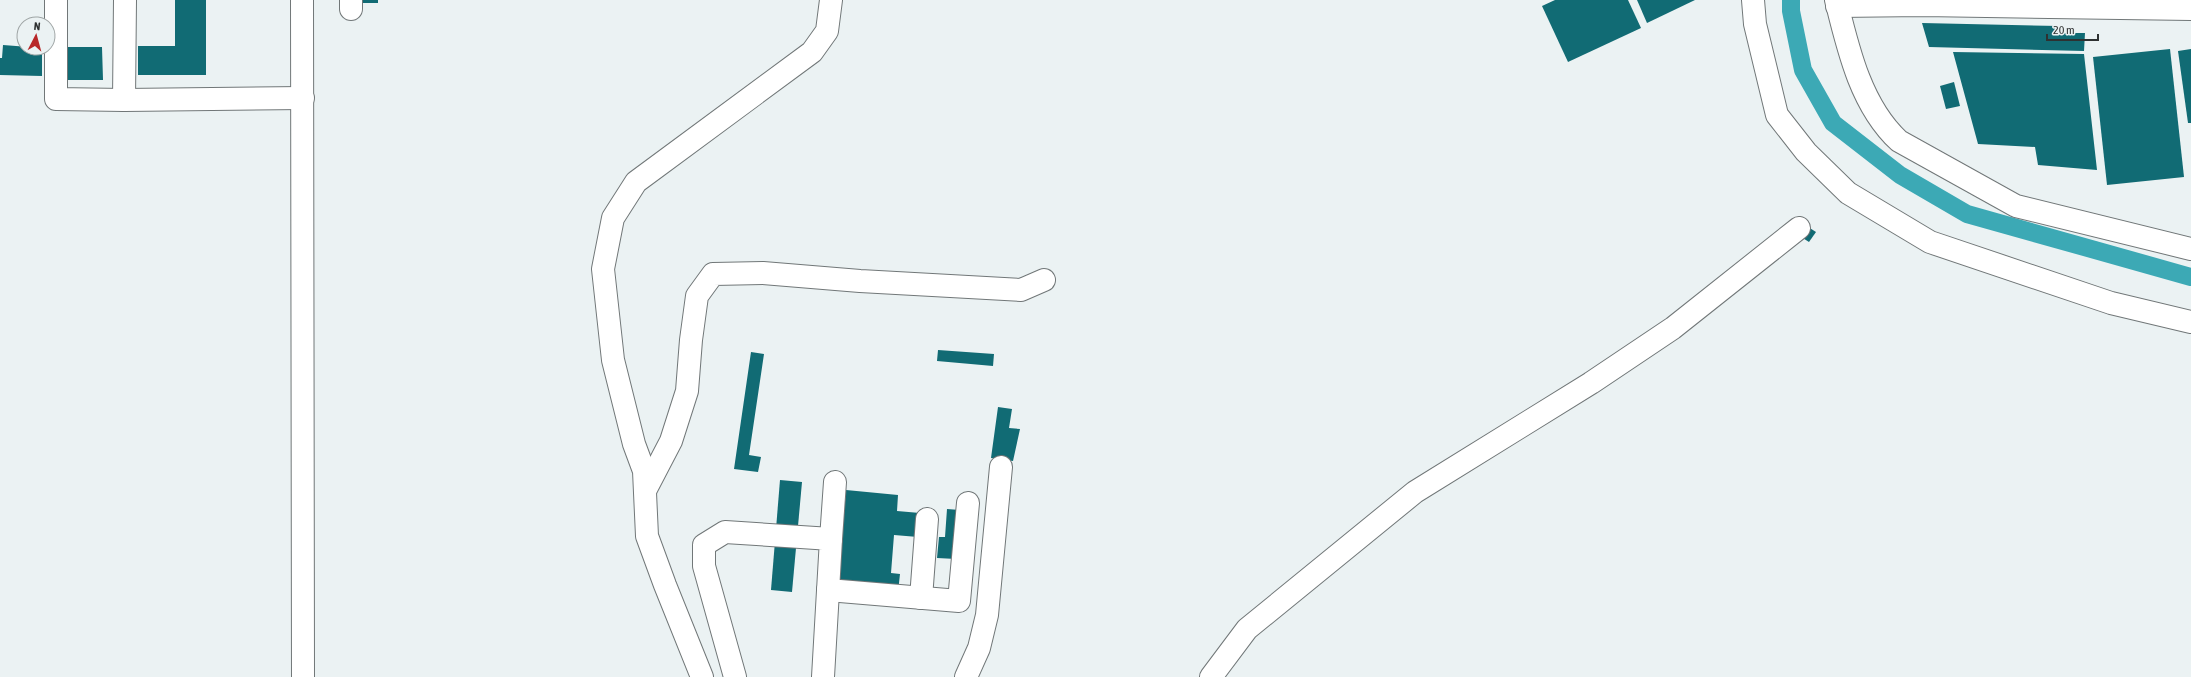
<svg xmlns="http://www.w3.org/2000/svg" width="2191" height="677" viewBox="0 0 2191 677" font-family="'Asap Condensed',sans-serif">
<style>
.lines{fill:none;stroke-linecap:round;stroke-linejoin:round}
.canal{stroke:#3ca9b5;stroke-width:18}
.building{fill:#116b74}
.minor-casing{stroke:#717778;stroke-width:24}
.major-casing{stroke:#717778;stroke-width:24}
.minor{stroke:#fff;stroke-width:22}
.major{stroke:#fff;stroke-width:22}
</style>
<rect width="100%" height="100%" fill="#ebf2f3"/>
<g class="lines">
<path class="canal" d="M1791,0V11L1803,70L1833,123L1900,175L1967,214L2191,277"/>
</g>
<g class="building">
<path d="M175,0H206V75H138V46H175Z"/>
<rect x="360" y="0" width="18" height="3"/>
<path d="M1555,0H1628L1641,28L1568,62L1542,6Z"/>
<path d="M1637,0H1695L1647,23Z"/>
<path d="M1922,23L2059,26V33H2085L2084,51L1929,47Z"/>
<path d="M3,45L42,48V76L0,75V58H2Z"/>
<path d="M64,47H102L103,80H64Z"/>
<path d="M2170,49L2184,177L2107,185L2093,57Z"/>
<path d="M2191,49V123H2188L2178,51Z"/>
<path d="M1953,52L2084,54L2097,170L2038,165L2035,147L1978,144Z"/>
<path d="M1954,82L1960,106L1946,109L1940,86Z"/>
<path d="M1805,225L1816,232L1809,242L1798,235Z"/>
<path d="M938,350L994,354L993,366L937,361Z"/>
<path d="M751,352L764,354L749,455L761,457L758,472L734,469Z"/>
<path d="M998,407L1012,409L1009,428L1020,429L1013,461L991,458Z"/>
<path d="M780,480L802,482L792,592L771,590Z"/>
<path d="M846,490L898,495L897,511L920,513L918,537L894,535L891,573L900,574L898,592L838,587Z"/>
<path d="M947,509L960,510L956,559L937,558L939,537H945Z"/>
</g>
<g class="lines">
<defs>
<g id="minor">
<path d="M56,0V99L124,100"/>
<path d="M125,0L124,100L303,98"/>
<path d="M351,0V9"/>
<path d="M1753,0L1755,24L1777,115L1806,152L1848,193L1930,242L2111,303L2191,322"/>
<path d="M1836,0C1848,49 1861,106 1899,141L2016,206L2191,249"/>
<path d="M1837,6L1923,5L2191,9"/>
<path d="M646,489L671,441L687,391L691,340L697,296L713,274L763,273L860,281L1021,290L1044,280"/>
<path d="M831,539L835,482"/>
<path d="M828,590L959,601L968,503"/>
<path d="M921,598L927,519"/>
<path d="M702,677L665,585L647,536L644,471L634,444L613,360L603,269L613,218L636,182L812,52L827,31L831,0"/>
<path d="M735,677L704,566V545L725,532L831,539L823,677"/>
<path d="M966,677L979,648L987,615L1001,467"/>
<path d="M1211,677L1247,629L1415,492L1591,383L1673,328L1799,228"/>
</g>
<path id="major" d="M302,0L303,677"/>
</defs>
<use href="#minor" class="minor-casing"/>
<use href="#major" class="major-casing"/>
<use href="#minor" class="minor"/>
<use href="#major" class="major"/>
</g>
<g transform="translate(36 36) rotate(6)"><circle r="19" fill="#ebf2f3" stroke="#9fa5a5"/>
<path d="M0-3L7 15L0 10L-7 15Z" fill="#b82829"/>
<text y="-6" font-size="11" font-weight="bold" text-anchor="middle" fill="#2e3131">N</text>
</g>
<path d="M2047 34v6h51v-6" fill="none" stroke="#2e3131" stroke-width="2"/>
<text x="2053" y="34" font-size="12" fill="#2e3131" stroke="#ebf2f3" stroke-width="3" paint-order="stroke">20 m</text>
</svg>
